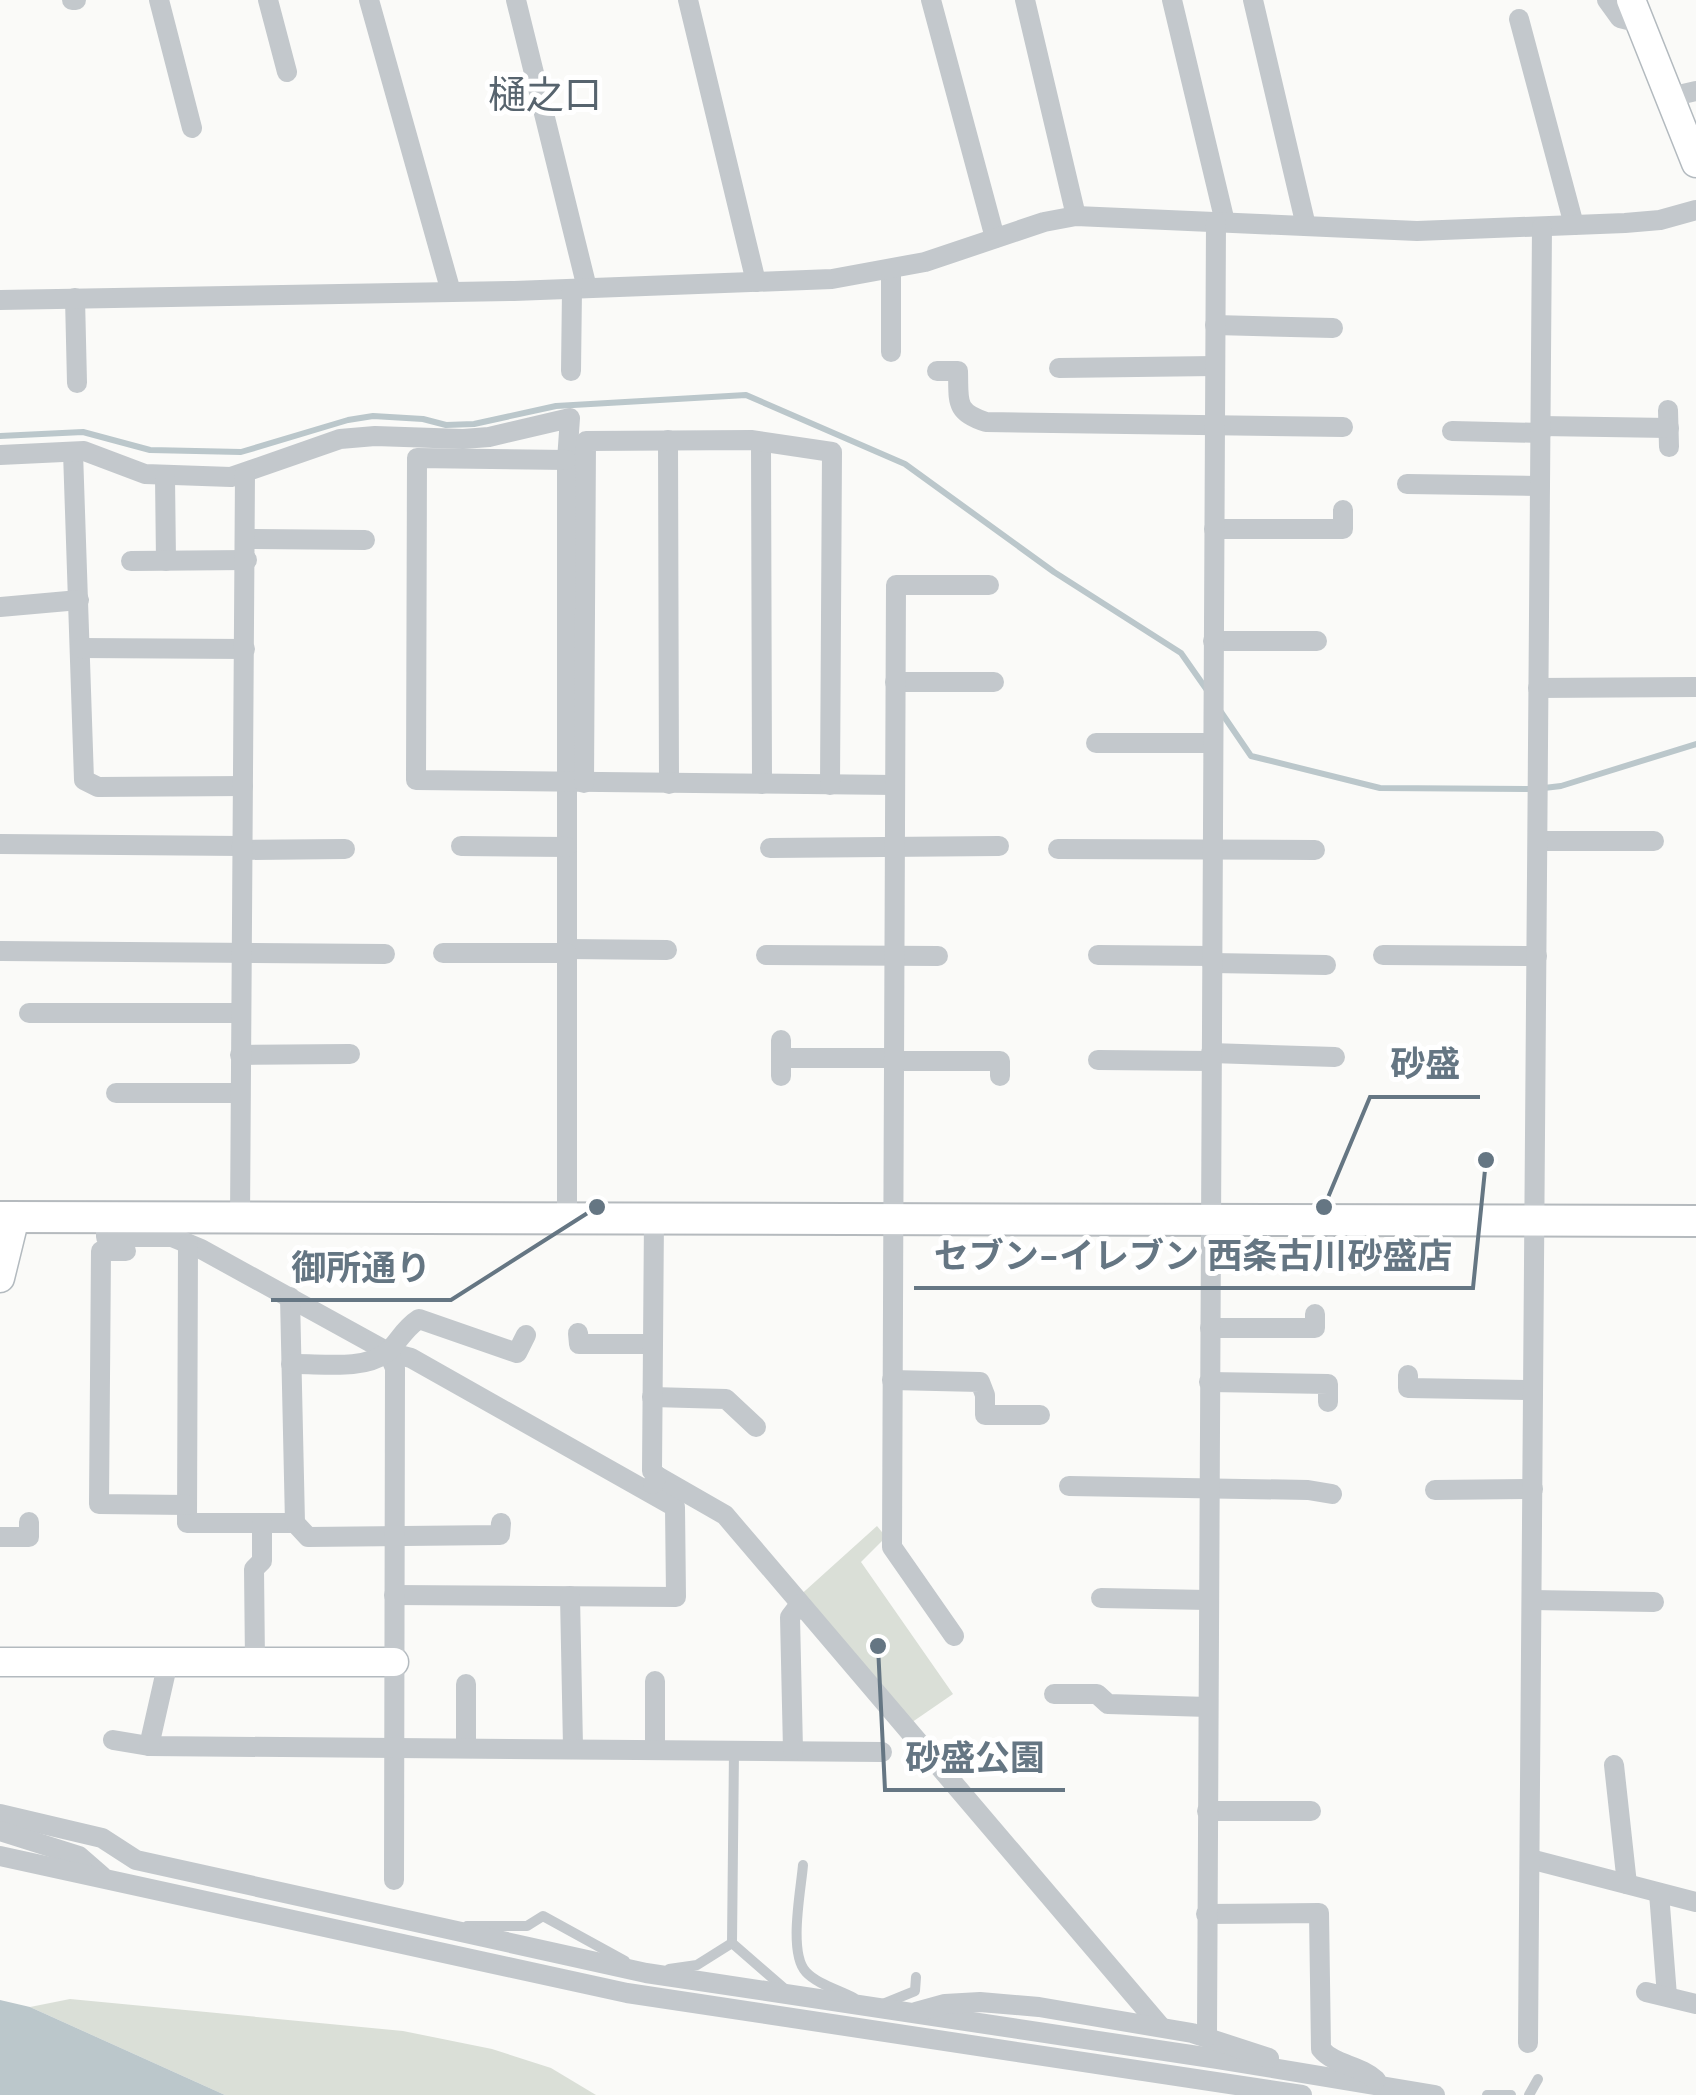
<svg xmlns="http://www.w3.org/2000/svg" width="1696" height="2095" viewBox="0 0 1696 2095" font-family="'DM Sans','Noto Sans JP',sans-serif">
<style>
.green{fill:#dadfd7}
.water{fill:#bbc7cb}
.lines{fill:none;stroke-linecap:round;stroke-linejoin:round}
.stream{stroke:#bbc7cb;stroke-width:6}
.secondary-casing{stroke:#b3babf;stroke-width:31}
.primary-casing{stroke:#b5babe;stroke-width:34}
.lane{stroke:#c3c8cc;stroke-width:10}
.street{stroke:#c3c8cc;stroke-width:20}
.secondary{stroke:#fff;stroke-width:28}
.primary{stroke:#fff;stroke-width:30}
.labels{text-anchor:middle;stroke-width:10;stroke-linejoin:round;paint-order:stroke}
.quarter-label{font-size:38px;fill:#57646e;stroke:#fff}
.leader{fill:none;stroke:#657683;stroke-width:4}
.callout-dot{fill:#657683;stroke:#fff;stroke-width:4}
.callout-label{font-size:35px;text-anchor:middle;font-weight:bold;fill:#657683;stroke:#fff;stroke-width:10;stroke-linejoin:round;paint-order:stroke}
</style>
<rect width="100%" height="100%" fill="#fafaf8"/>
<g class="green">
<path d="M877,1526L886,1537L861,1562L953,1694L905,1727L796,1599Z"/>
<path d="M70,1999L403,2031L492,2049L551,2068L596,2095H225L30,2007Z"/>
</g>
<path class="water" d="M0,2000L30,2007L225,2095H0Z"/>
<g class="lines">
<g class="stream">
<path d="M0,436L83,432L150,450L241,452L348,420L373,416L423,419L446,425L474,424L556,406L746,395L905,464L1054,572L1181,653L1209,693"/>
<path d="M1221,712L1251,756L1380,788L1531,789"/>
<path d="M1544,788L1561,786L1696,744"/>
</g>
<defs>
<g id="secondary">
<path d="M1631,0L1696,163"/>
<path d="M0,1278L15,1217"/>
<path d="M0,1662H394"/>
</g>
<path id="primary" d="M0,1217L1696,1221"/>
</defs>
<use href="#secondary" class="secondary-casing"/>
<use href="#primary" class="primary-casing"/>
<g class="lane">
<path d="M734,1751L732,1943L785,1989"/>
<path d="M803,1865C801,1890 788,1953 806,1972C817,1984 839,1990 854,1998"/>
<path d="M467,1926H527L543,1916L625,1961"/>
<path d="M669,1969L697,1965L732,1943"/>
<path d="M883,2004L915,1991L916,1977"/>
<path d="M1487,2095H1511"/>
<path d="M1529,2095L1538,2079"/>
</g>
<g class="street">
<path d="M72,0H76"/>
<path d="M159,0L192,128"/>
<path d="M268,0L287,72"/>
<path d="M369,0L451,292"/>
<path d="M516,0L587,288"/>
<path d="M688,0L756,282"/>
<path d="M931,0L995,238"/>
<path d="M1025,0L1076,216"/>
<path d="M1172,0L1225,222"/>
<path d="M1253,0L1306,226"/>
<path d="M1607,0L1620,18L1640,23"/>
<path d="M1519,19L1574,225"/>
<path d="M1670,97L1696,91"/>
<path d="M891,269V352"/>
<path d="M75,298L77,383"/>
<path d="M0,300L514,291L832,279L925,262L1044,222L1076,216L1417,231L1625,223L1660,220L1696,210"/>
<path d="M1215,325L1333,328"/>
<path d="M1059,368L1215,366"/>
<path d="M571,371L572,289"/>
<path d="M937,371H958C959,401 954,412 986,422L1343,427"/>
<path d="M1668,410L1669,447"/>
<path d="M1541,426L1669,428"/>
<path d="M1452,431L1541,433"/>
<path d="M668,440L669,784"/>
<path d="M761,442L762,784"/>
<path d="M73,452L84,780L98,787L243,786"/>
<path d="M0,455L84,451L145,474L231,477L340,439L375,436L463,439L489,437L570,418L567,460V1218"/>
<path d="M567,460L417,458L416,780L895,785"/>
<path d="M165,477L166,561"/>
<path d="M1407,484L1540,486"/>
<path d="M1214,529H1343V510"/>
<path d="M247,539L365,540"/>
<path d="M131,561L247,560"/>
<path d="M0,607L79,600"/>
<path d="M1213,641H1317"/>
<path d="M80,648L245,649"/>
<path d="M895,682H994"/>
<path d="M1538,688L1696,687"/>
<path d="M1096,743H1213"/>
<path d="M584,783L586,441L751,440L832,452L830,785"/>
<path d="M1538,841H1654"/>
<path d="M0,844L241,846"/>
<path d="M461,846L567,847"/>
<path d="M770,848L999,846"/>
<path d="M1058,849L1315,850"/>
<path d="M241,850L345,849"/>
<path d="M567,949L667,950"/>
<path d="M0,951L385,954"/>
<path d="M443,953H567"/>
<path d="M766,955L938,956"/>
<path d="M1098,955L1212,956"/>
<path d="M1383,955L1537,956"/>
<path d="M1212,963L1326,965"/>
<path d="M29,1013H240"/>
<path d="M781,1040V1076"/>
<path d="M1211,1053L1335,1057"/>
<path d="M240,1055L350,1054"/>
<path d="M781,1058H893"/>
<path d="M1098,1060L1211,1061"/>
<path d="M893,1061H1000V1076"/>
<path d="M116,1093H240"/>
<path d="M106,1217V1237H172L201,1249L388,1352L411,1358L675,1507L676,1597L394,1595"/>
<path d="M240,1218L245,473"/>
<path d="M188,1244L187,1523H295L308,1537L500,1535L501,1523"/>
<path d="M126,1251H101L99,1504L187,1505"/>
<path d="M290,1297L295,1523"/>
<path d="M1210,1328H1315V1314"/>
<path d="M578,1333L579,1344H653"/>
<path d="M388,1352L395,1368L394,1880"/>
<path d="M291,1364C319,1363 362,1371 386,1353C398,1344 402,1330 419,1319L517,1353L526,1335"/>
<path d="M1408,1375V1388L1533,1390"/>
<path d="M892,1380L980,1382L985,1395V1415H1040"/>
<path d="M1209,1382L1328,1384V1402"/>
<path d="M652,1397L726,1399L756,1427"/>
<path d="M657,1476L725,1515L1161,2027"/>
<path d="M653,1484L657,1476L652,1471L654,1218"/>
<path d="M1069,1486L1308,1490L1332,1494"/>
<path d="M1435,1490L1533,1489"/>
<path d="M0,1537H29V1522"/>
<path d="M570,1596L573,1747"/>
<path d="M1101,1598L1208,1600"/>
<path d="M1532,1600L1654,1602"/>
<path d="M954,1636L892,1547L896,585H989"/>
<path d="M255,1662L254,1569L262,1561V1523"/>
<path d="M655,1681V1748"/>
<path d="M466,1684V1747"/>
<path d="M1054,1694H1097L1108,1704L1208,1707"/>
<path d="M113,1740L149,1746L882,1752"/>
<path d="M149,1746L168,1662"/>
<path d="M793,1750L790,1617L800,1604"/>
<path d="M1614,1765L1627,1884"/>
<path d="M1207,1811H1311"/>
<path d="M0,1814L102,1838L136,1860L646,1973L1218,2059L1435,2095"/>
<path d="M0,1831L79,1856L102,1876"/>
<path d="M0,1856L627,1993L1302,2095"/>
<path d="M1530,1859L1696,1902"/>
<path d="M1659,1893L1667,1996"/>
<path d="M1206,1914L1319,1913L1321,2049C1334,2065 1360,2065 1376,2080"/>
<path d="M1646,1992L1696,2004"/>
<path d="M916,2012L945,2004L980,2002L1039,2007L1192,2033L1269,2058"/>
<path d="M1207,2037L1216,222"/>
<path d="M1528,2043L1542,227"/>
</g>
<use href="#secondary" class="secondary"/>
<use href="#primary" class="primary"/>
</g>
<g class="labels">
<g class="quarter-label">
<text x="545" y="108">樋之口</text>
</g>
</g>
<path class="leader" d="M1324 1207L1370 1097H1480M1486 1160L1473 1288H914M597 1207L451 1300H271M878 1646L885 1790H1065"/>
<g class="callout-dot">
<circle cx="1324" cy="1207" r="10"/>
<circle cx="1486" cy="1160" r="10"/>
<circle cx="597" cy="1207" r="10"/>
<circle cx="878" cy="1646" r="10"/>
</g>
<g class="callout-label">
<text x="1425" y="1076">砂盛</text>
<text x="1193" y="1268">セブン-イレブン 西条古川砂盛店</text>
<text x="361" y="1280">御所通り</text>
<text x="975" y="1770">砂盛公園</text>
</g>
</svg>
